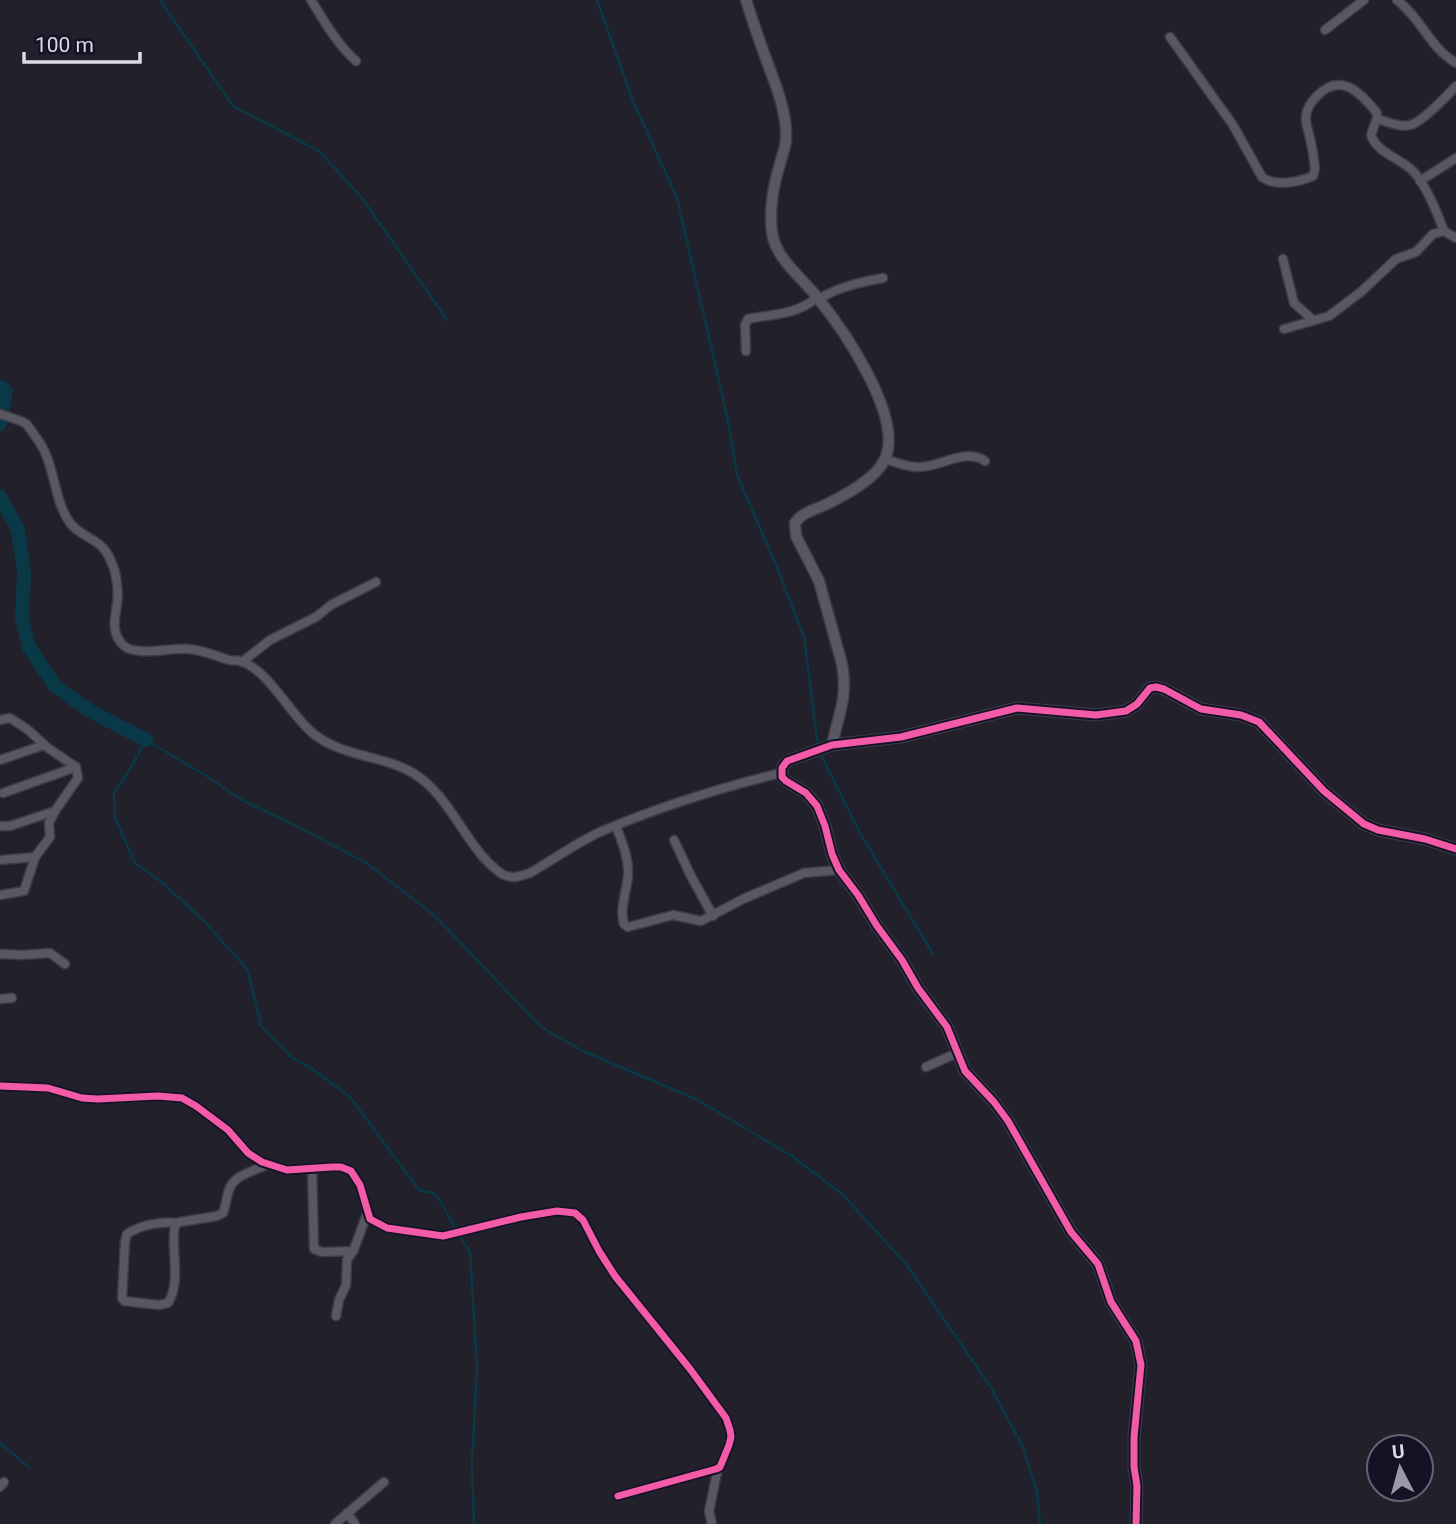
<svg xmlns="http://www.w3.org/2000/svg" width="1456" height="1524" viewBox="0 0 1456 1524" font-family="Roboto,sans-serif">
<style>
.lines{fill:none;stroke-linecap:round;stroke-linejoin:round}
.stream{stroke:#093846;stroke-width:2.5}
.river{stroke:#093846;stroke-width:14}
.minor-casing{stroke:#3d3c46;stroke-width:11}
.tertiary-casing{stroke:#3d3c46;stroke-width:13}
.minor{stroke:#595862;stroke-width:8}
.tertiary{stroke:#595862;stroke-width:10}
.cycleway-casing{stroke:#151226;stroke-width:11}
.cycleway{stroke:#f35aa7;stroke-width:7}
</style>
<rect width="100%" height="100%" fill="#22202b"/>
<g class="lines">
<g class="stream">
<path d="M160,0L233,106L319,151L362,198L448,321"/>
<path d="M597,0L633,101L677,198L727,416L737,475L776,565L804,637L818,746"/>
<path d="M820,753L860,833L933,954"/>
<path d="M0,1443L30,1468"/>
<path d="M474,1524L472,1465L477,1366L470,1253L436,1194L419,1190L350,1097L311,1068L291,1057L261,1026L248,971L239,960L205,922L164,884L135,863L115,817L114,792L126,776L146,740L205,775L242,800L296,826L365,862L434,915L541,1027L583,1051L696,1099L792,1156L842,1194L906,1264L990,1386L1023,1447L1037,1492L1040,1524"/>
</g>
<g class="river">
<path d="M0,387L6,391L0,424"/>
<path d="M0,496L18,530L24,573L22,618L29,647L55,686L90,711L146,740"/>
</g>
<defs>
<g id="minor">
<path d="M311,0C325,22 336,43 356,61"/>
<path d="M1397,0C1422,19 1429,47 1456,63"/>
<path d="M1325,30L1364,0"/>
<path d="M1170,37L1233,125L1262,177C1275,187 1299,182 1313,176L1315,169C1314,160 1313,151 1311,143C1310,134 1305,125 1306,116C1307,109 1311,102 1316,97C1340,71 1360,92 1377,113V118L1371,135C1377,153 1400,158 1413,171C1425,183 1438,215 1444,231"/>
<path d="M1377,119C1386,121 1400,128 1410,125C1421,123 1448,95 1456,86"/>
<path d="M1420,181L1456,158"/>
<path d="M1283,259L1294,303L1313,320"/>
<path d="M819,299C838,287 861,282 883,278"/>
<path d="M1284,329L1329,316L1362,291L1396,259L1416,252L1433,234L1444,231L1456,238"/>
<path d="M746,351L745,325L748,319C772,314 798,315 817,297"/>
<path d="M0,414C8,417 18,419 25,423C29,426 32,432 35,436C56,461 52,498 70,523C77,532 87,536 96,542C107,549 111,560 115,572C117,582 119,594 117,604C115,618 111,632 122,644C134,658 171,647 189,649C203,650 216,656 229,660C233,661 237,660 240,661C270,670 290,716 315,735C344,757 382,755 413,773C445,792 460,831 484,858C490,864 497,872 504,875C513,879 521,876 530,873C553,860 576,843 600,832C659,807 719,788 781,773"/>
<path d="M885,459C895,462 907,467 918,467C940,468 965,447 985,461"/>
<path d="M242,662L270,640L316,617L331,605L376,582"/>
<path d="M0,720L10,718L27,729L48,748L76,767L78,778L55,811L10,826H0"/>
<path d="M0,760L44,745"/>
<path d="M3,793L76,767"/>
<path d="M616,826C622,842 629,858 628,875C627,891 619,909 624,924L628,927L673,915L701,921L743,899L804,873L839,870"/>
<path d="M674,840L691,876L713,916"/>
<path d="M0,860L35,857"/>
<path d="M0,895L24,891L35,857L50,837L49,823L55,811"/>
<path d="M0,954L22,955L50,953L65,964"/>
<path d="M0,999L12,998"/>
<path d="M926,1067L957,1053"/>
<path d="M0,1086L48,1088L82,1098L98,1099L158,1096L182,1098L196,1106L228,1130L248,1153L262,1162L287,1170L332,1167H341L351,1171L360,1185L370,1219L387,1228L443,1236L521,1217L557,1211L575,1213L583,1220L599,1251L615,1276L690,1369L726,1418L730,1430L731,1437L729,1445L720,1467L716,1469L618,1496"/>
<path d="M312,1169L314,1249L322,1252L353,1251"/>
<path d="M177,1223C162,1221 140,1225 127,1234L125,1242L122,1298L124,1301L159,1305L168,1303C182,1280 170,1250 175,1225L180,1222L217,1216L223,1213C226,1206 226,1198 229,1190C235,1173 253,1173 267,1164"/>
<path d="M336,1316L339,1300L346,1285L347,1260L354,1249L367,1214"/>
<path d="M0,1487L4,1482"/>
<path d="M347,1513L355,1524"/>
<path d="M335,1524L384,1482"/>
<path d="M712,1524L709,1511L718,1468"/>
</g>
<g id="tertiary">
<path d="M746,0C752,19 758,37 765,56C774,81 787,110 786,138C786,147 782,155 780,164C773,186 768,215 773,238C779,261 803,279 817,297C843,329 904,417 885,459C876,479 845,495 827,504C815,510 802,512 795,523L796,536L819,581L842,664C848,699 839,712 832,745"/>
<path d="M1136,1524L1137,1486L1134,1467V1437L1141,1365L1136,1341L1111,1302L1098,1264L1071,1232L1008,1121L994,1102L965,1071L947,1027L918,988L902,960L877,926L858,895L839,870L832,854L825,826L817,806L806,793L786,781L782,777V768L787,761L832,745L901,737L1017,708L1096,715L1126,711L1137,704L1150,688L1156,687L1164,689L1201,709L1241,715L1259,722L1324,791L1364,824L1378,830L1425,839L1456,849"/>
</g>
</defs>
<use href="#minor" class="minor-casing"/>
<use href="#tertiary" class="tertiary-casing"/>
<use href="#minor" class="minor"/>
<use href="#tertiary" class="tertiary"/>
<defs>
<g id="cycleway">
<path d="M0,1086L48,1088L82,1098L98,1099L158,1096L182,1098L196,1106L228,1130L248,1153L262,1162L287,1170L332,1167H341L351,1171L360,1185L370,1219L387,1228L443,1236L521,1217L557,1211L575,1213L583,1220L599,1251L615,1276L690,1369L726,1418L730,1430L731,1437L729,1445L720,1467L716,1469L618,1496"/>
<path d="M1136,1524L1137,1486L1134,1467V1437L1141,1365L1136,1341L1111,1302L1098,1264L1071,1232L1008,1121L994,1102L965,1071L947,1027L918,988L902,960L877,926L858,895L839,870L832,854L825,826L817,806L806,793L786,781L782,777V768L787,761L832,745L901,737L1017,708L1096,715L1126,711L1137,704L1150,688L1156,687L1164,689L1201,709L1241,715L1259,722L1324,791L1364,824L1378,830L1425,839L1456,849"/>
</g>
</defs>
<use href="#cycleway" class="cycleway-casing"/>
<use href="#cycleway" class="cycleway"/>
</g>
<g transform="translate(1400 1468) rotate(354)"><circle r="33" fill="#151226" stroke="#646274" stroke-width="2"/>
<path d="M0-5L12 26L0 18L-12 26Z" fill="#9a99a6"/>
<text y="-10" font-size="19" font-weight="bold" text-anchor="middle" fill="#dbdae8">U</text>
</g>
<path d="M24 52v10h116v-10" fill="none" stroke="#dbdae8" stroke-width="3.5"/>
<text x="35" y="52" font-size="21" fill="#dbdae8" stroke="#151226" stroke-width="5" paint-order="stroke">100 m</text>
</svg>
